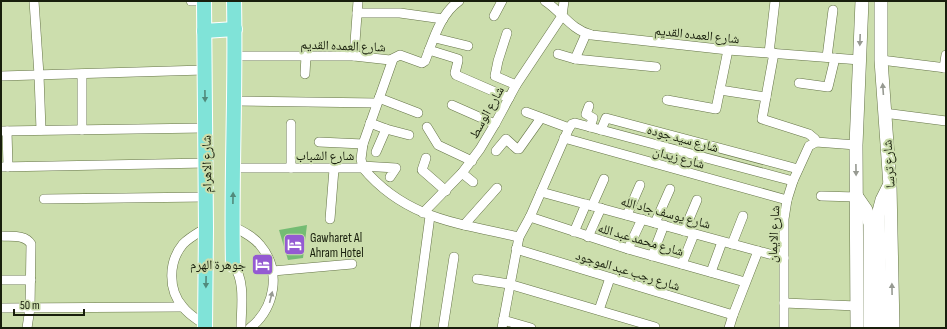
<svg xmlns="http://www.w3.org/2000/svg" width="947" height="329" viewBox="0 0 947 329" font-family="'Sofia Sans Condensed','Noto Naskh Arabic',sans-serif">
<style>
.building{fill:#74bc73}
.lines{fill:none;stroke-linecap:round;stroke-linejoin:round}
.street-casing{stroke:#657447;stroke-width:10}
.secondary-casing{stroke:#657447;stroke-width:14}
.primary-casing{stroke:#fff;stroke-width:16}
.street{stroke:#fff;stroke-width:9}
.secondary{stroke:#fff;stroke-width:13}
.primary{stroke:#80e3d8;stroke-width:14}
.oneway{fill:#979a92}
.oneway2{fill:#518a7c}
.labels{text-anchor:middle;stroke-width:4;stroke-linejoin:round;paint-order:stroke}
.street-label{font-size:13px;fill:#181e0c;stroke:#ccdead}
.poi-label{font-size:13px;fill:#181e0c;stroke:#ccdead;text-anchor:start}
</style>
<rect width="100%" height="100%" fill="#ccdead"/>
<path class="building" d="M307,225L303,258L288,260L279,230Z"/>
<g class="lines">
<defs>
<g id="street">
<path d="M34,1L39,75L41,130"/>
<path d="M191,1H204"/>
<path d="M545,1C562,12 571,30 592,35L728,50L860,60"/>
<path d="M357,13H400L443,19"/>
<path d="M494,16L502,1"/>
<path d="M507,33L498,61L495,76L516,85"/>
<path d="M435,38L468,46"/>
<path d="M429,50L458,59V61L455,73L456,75L509,98"/>
<path d="M769,53L775,1"/>
<path d="M774,53L762,119L809,134L815,139L816,142"/>
<path d="M558,54L575,59L656,67"/>
<path d="M235,56H354L390,60L400,55L422,63L425,61C433,41 440,14 459,1"/>
<path d="M354,56L358,1"/>
<path d="M827,57L833,10"/>
<path d="M575,59L586,34"/>
<path d="M881,60L946,68"/>
<path d="M944,68L946,55"/>
<path d="M82,74V130"/>
<path d="M305,74L306,56"/>
<path d="M1,76L204,70"/>
<path d="M799,83L828,87L835,58"/>
<path d="M720,90L766,97"/>
<path d="M379,98L418,113"/>
<path d="M667,100L716,109L728,50"/>
<path d="M234,101L377,103"/>
<path d="M452,105L495,124"/>
<path d="M589,106L586,114L593,118L590,127"/>
<path d="M526,112L569,128"/>
<path d="M884,113L946,121"/>
<path d="M370,123L386,129L409,135"/>
<path d="M427,127L438,145L472,161"/>
<path d="M601,130L606,118L798,169"/>
<path d="M1,131L205,128"/>
<path d="M7,131L8,167"/>
<path d="M564,138L787,200"/>
<path d="M319,142L363,144"/>
<path d="M496,151L506,139L517,149H519L541,118"/>
<path d="M376,152L386,129"/>
<path d="M426,158L422,170L446,191"/>
<path d="M362,166L396,168L390,177"/>
<path d="M1,167L206,163"/>
<path d="M233,168H363C406,219 457,223 519,237"/>
<path d="M291,168V124"/>
<path d="M363,168L361,159L363,144L393,59"/>
<path d="M462,173L473,182"/>
<path d="M541,192L784,258"/>
<path d="M821,196L857,197"/>
<path d="M44,199L206,197"/>
<path d="M592,206L604,179"/>
<path d="M423,213L462,173L480,149L495,124L516,85L562,16L564,1"/>
<path d="M627,215L640,185"/>
<path d="M530,217L628,249L745,282"/>
<path d="M330,219L334,169"/>
<path d="M655,223L670,189"/>
<path d="M464,225L497,188"/>
<path d="M232,226C242,231 253,236 260,245C282,271 275,308 250,328"/>
<path d="M684,231L697,200"/>
<path d="M574,232L586,204"/>
<path d="M1,236C11,237 25,234 31,244L30,308L27,328"/>
<path d="M588,237L601,208"/>
<path d="M732,244L743,216"/>
<path d="M516,249L733,315"/>
<path d="M628,249L642,219"/>
<path d="M652,256L664,225"/>
<path d="M682,264L694,234"/>
<path d="M233,265C246,280 241,309 241,328"/>
<path d="M273,271L352,264"/>
<path d="M711,272L722,242"/>
<path d="M477,279L509,284L655,327"/>
<path d="M1,280H31"/>
<path d="M784,303L857,306"/>
<path d="M1,308L182,307"/>
<path d="M599,310L610,278"/>
<path d="M503,320L531,328"/>
<path d="M205,325C197,319 189,315 183,307C168,290 168,262 183,244C190,237 198,233 206,228"/>
<path d="M415,328L430,216"/>
<path d="M443,328L454,257"/>
<path d="M502,328L519,237L530,217L569,128L572,124L575,123L793,181"/>
<path d="M729,328L733,315L758,251"/>
<path d="M784,328V219L787,200L793,181L809,146L816,142L856,145"/>
</g>
<g id="secondary">
<path d="M881,1V60L890,186L893,328"/>
<path d="M857,197L866,210L870,224V328"/>
<path d="M857,328L856,145L862,1"/>
<path d="M881,328L878,215L882,200L889,186"/>
</g>
<g id="primary">
<path d="M204,1L206,228L205,328"/>
<path d="M204,31L235,29"/>
<path d="M233,265C231,177 236,89 234,1"/>
</g>
</defs>
<use href="#street" class="street-casing"/>
<use href="#secondary" class="secondary-casing"/>
<use href="#primary" class="primary-casing"/>
<use href="#street" class="street"/>
<use href="#secondary" class="secondary"/>
<use href="#primary" class="primary"/>
</g>
<defs><path id="oneway-solid" d="M-6-.8H1V-3.2L6.5 0L1 3.2V.8H-6Z"/></defs>
<g class="oneway">
<use href="#oneway-solid" transform="translate(860 40) rotate(92)"/>
<use href="#oneway-solid" transform="translate(883 89) rotate(-94)"/>
<use href="#oneway-solid" transform="translate(856 170) rotate(89)"/>
<use href="#oneway-solid" transform="translate(892 289) rotate(-91)"/>
<use href="#oneway-solid" transform="translate(271 297) rotate(-76)"/>
</g>
<g class="oneway2">
<use href="#oneway-solid" transform="translate(205 96) rotate(89)"/>
<use href="#oneway-solid" transform="translate(233 198) rotate(-89)"/>
<use href="#oneway-solid" transform="translate(206 282) rotate(91)"/>
</g>
<defs>
<symbol id="hotel-square" viewBox="-11 -11 22 22"><rect x="-9" y="-9" width="18" height="18" rx="4" fill="#945ad2" stroke="#ccdead"/><path d="M-6-4.5h1.5V1H6V5H4.5V3h-9V5H-6ZM-4 0a1.8 1.8 0 1 1 3.6 0ZM.5 0V-2.5h3Q6-2.5 6 0Z" fill="#fff"/></symbol>
</defs>
<g fill-rule="evenodd">
<use href="#hotel-square" x="282" y="232" width="25" height="25"/>
<use href="#hotel-square" x="250" y="252" width="25" height="25"/>
</g>
<g class="labels">
<g class="street-label">
<text transform="translate(697 34) rotate(6)" y="5">شارع العمده القديم</text>
<text transform="translate(343 45) rotate(2)" y="5">شارع العمده القديم</text>
<text transform="translate(486 112) rotate(-61)" y="5">شارع الوسط</text>
<text transform="translate(683 138) rotate(15)" y="5">شارع سيد جوده</text>
<text x="325" y="160">شارع الشباب</text>
<text transform="translate(679 157) rotate(15)" y="5">شارع زيدان</text>
<text transform="translate(206 164) rotate(-91)" y="5">شارع الاهرام</text>
<text transform="translate(888 164) rotate(-94)" y="5">شارع ترسا</text>
<text transform="translate(666 212) rotate(15)" y="5">شارع يوسف جاد الله</text>
<text transform="translate(773 234) rotate(-87)" y="5">شارع الايمان</text>
<text transform="translate(641 239) rotate(16)" y="5">شارع محمد عبد الله</text>
<text transform="translate(628 270) rotate(17)" y="5">شارع رجب عبد الموجود</text>
</g>
<g class="poi-label">
<text x="310" y="242">Gawharet Al<tspan x="310" dy="15">Ahram Hotel</tspan></text>
<text x="246" y="269" text-anchor="end">جوهرة الهرم</text>
</g>
</g>
<rect width="947" height="329" fill="none" stroke="#181e0c" stroke-width="4"/>
<path d="M14 309v6h70v-6" fill="none" stroke="#181e0c" stroke-width="2"/>
<text x="20" y="309" font-size="12" fill="#181e0c" stroke="#ccdead" stroke-width="3" paint-order="stroke">50 m</text>
</svg>
